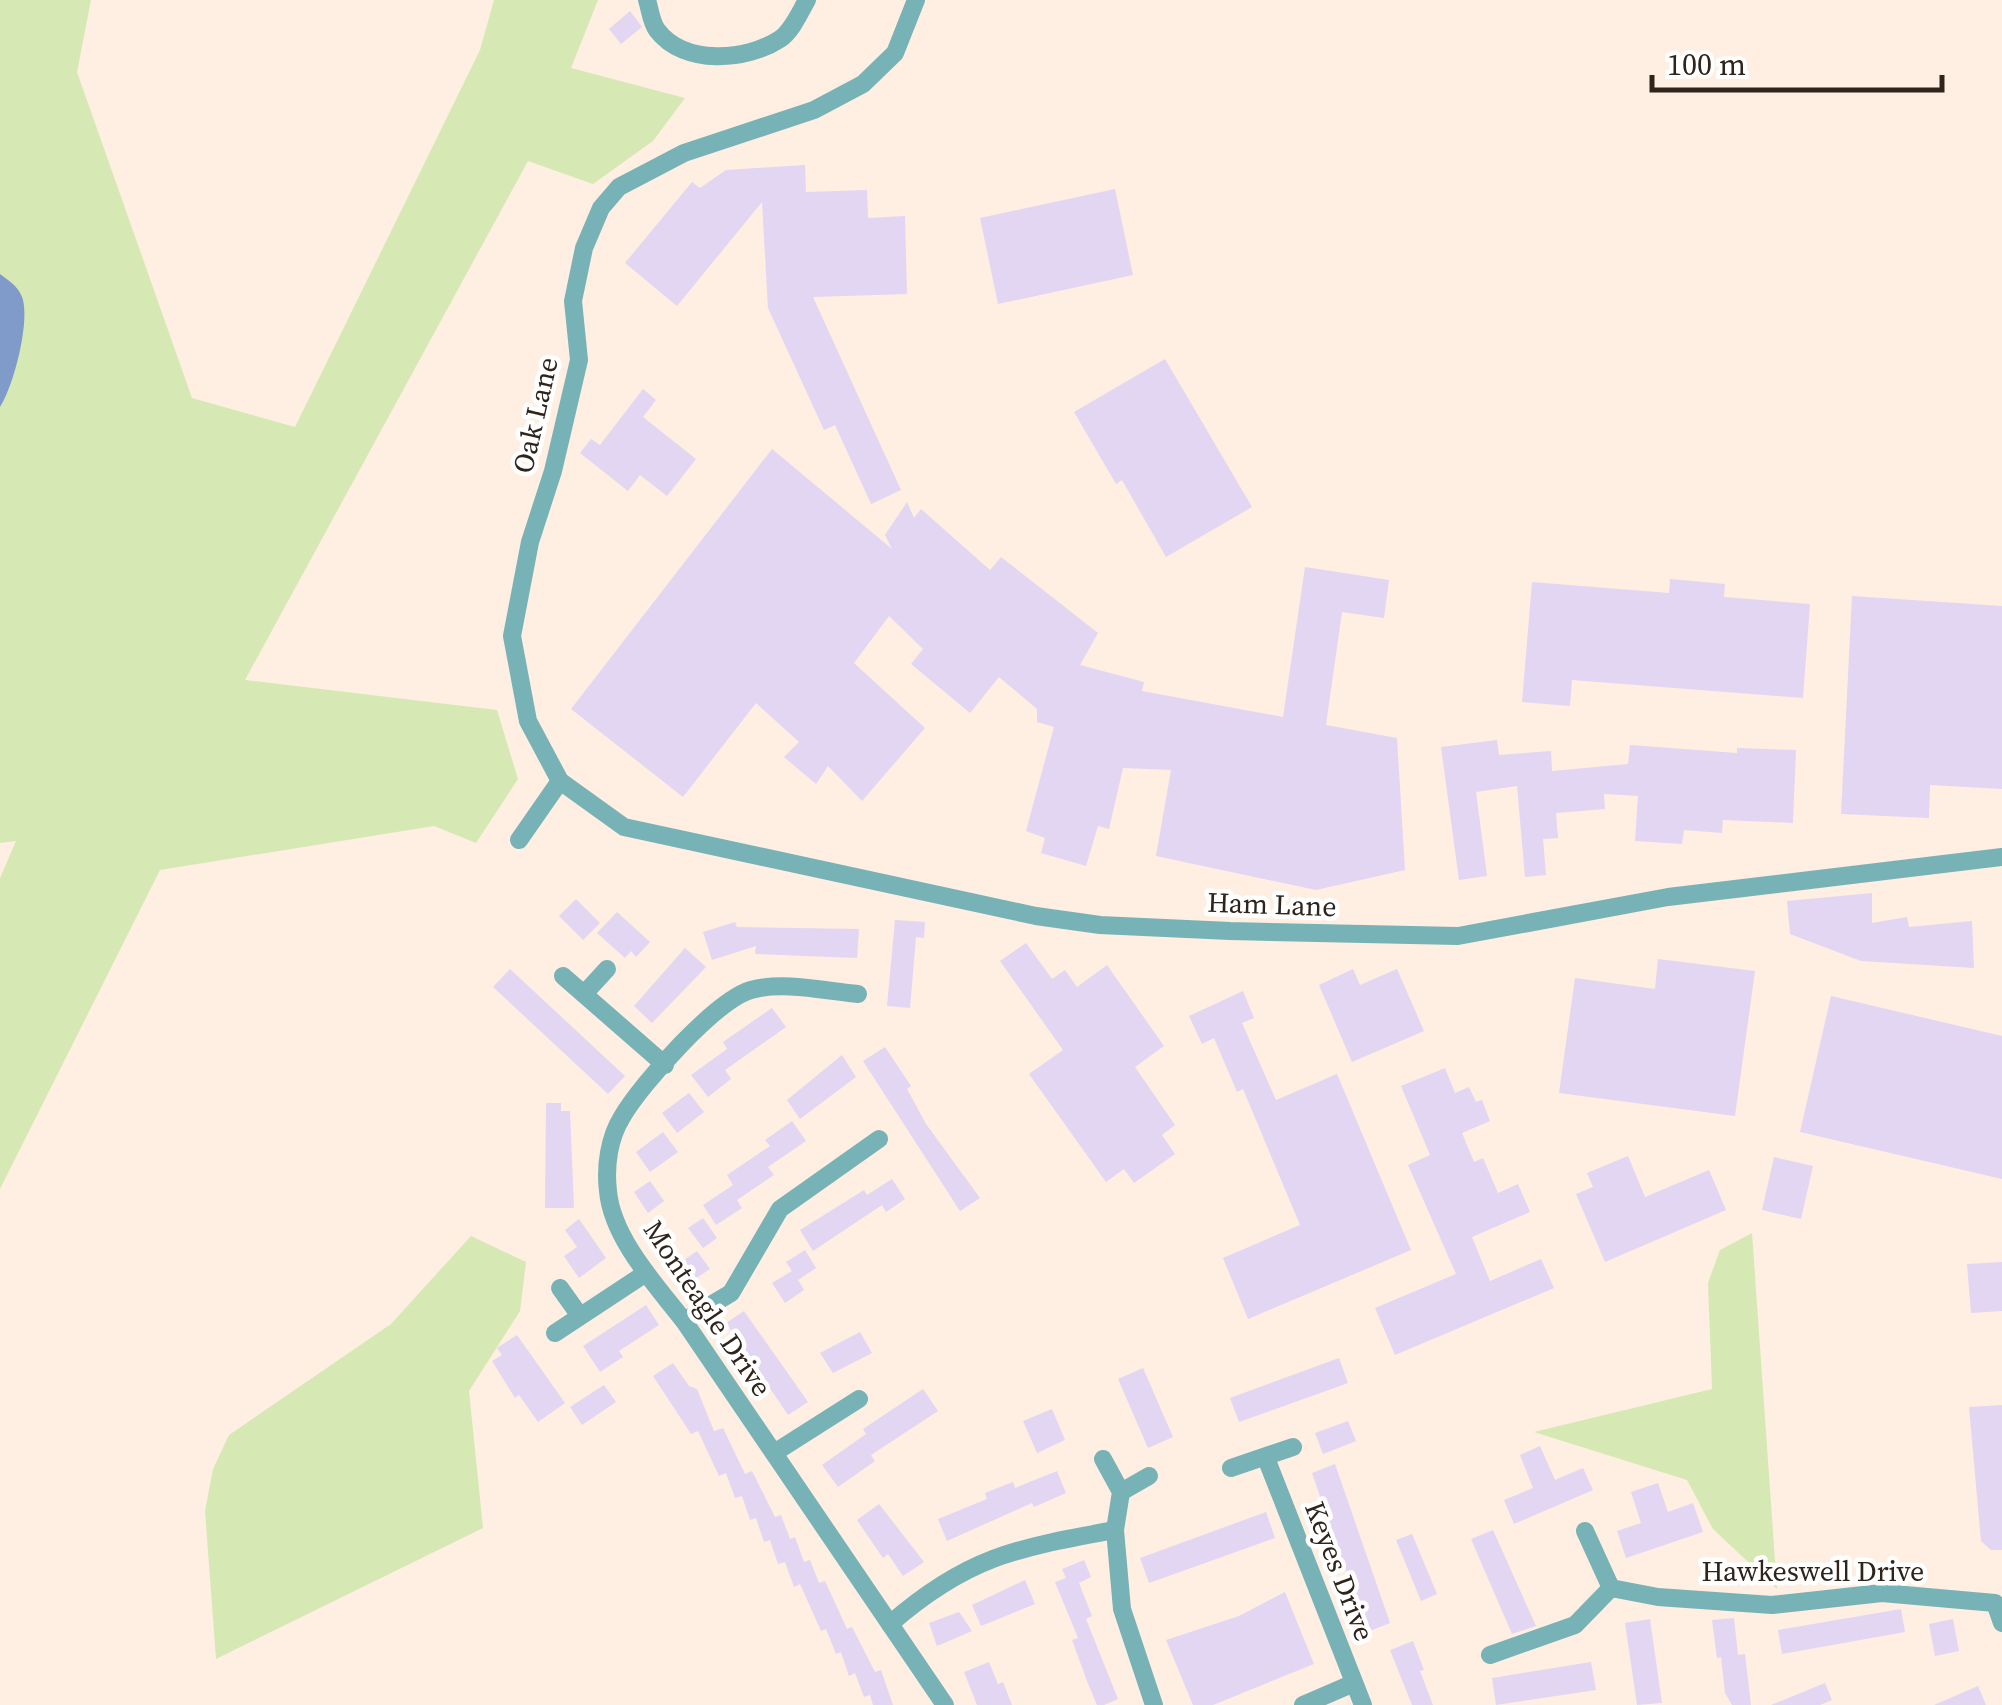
<svg xmlns="http://www.w3.org/2000/svg" width="2002" height="1705" viewBox="0 0 2002 1705" font-family="'Source Serif 4',serif">
<style>
.green{fill:#d6e9b4}
.water{fill:#809ac9}
.building{fill:#e3d6f2}
.lines{fill:none;stroke-linecap:round;stroke-linejoin:round}
.minor{stroke:#77b2b6;stroke-width:18}
.labels{text-anchor:middle;stroke-width:9;stroke-linejoin:round;paint-order:stroke}
.street-label{font-size:28px;fill:#2e241c;stroke:#fff}
</style>
<rect width="100%" height="100%" fill="#ffeee2"/>
<g class="green">
<path d="M0,0H91L77,72L192,398L295,427L480,50L494,0H598L571,68L685,98L653,141L593,184L528,161L245,680L497,710L518,779L476,843L434,826L160,870L0,1189V878L16,841L0,843Z"/>
<path d="M1752,1233L1777,1589L1713,1529L1687,1480L1534,1432L1712,1389L1708,1283L1720,1250Z"/>
<path d="M471,1236L526,1262L520,1311L469,1391L483,1528L216,1659L205,1511L213,1469L229,1435L391,1324Z"/>
</g>
<path class="water" d="M0,274C9,281 18,286 22,297C31,321 13,388 0,407Z"/>
<g class="building">
<path d="M630,11L642,27L621,44L609,29Z"/>
<path d="M805,165L806,192L867,190L868,218L905,216L907,294L813,297L901,490L871,504L835,425L824,430L768,308L762,202L677,306L625,263L692,182L700,188L726,170Z"/>
<path d="M1115,189L1133,275L998,304L980,218Z"/>
<path d="M1165,359L1252,507L1166,557L1122,480L1116,484L1074,412Z"/>
<path d="M643,389L656,400L643,417L696,459L667,496L640,475L628,491L580,453L591,439L600,445Z"/>
<path d="M772,449L892,549L885,535L907,502L914,518L921,509L990,570L1001,557L1098,633L1080,665L1144,682L1142,691L1283,717L1305,567L1389,580L1384,618L1342,612L1326,725L1397,738L1405,870L1316,890L1156,856L1171,770L1123,768L1109,829L1098,826L1086,866L1041,853L1045,838L1026,831L1054,727L1037,722V709L999,677L970,713L911,664L923,649L889,616L854,663L925,728L862,801L828,766L816,784L784,757L799,742L756,703L683,797L571,709Z"/>
<path d="M1670,579L1725,584L1724,597L1810,604L1803,698L1572,680L1570,706L1522,702L1532,582L1669,593Z"/>
<path d="M1852,596L2002,606V789L1930,785L1929,818L1841,814Z"/>
<path d="M1497,740L1499,755L1551,751L1552,771L1628,764L1630,745L1737,753V748L1796,750L1793,823L1723,820L1722,833L1684,830L1682,844L1635,841L1638,796L1604,794L1605,809L1556,813L1558,838L1543,839L1546,875L1525,877L1517,786L1476,792L1487,876L1459,880L1441,747Z"/>
<path d="M1872,893V923L1907,917L1909,927L1972,921L1974,968L1861,961L1790,934L1787,901Z"/>
<path d="M576,899L600,923L583,940L559,916Z"/>
<path d="M617,912L650,942L636,957L631,951L625,958L597,933Z"/>
<path d="M895,920L925,922L924,938L916,937L910,1008L887,1006Z"/>
<path d="M735,922L737,927L859,929L857,958L755,954L756,946L712,960L703,932Z"/>
<path d="M1026,943L1052,979L1065,970L1077,987L1107,965L1164,1046L1135,1067L1175,1125L1162,1135L1175,1154L1134,1183L1124,1169L1106,1182L1029,1074L1063,1050L1000,961Z"/>
<path d="M685,948L706,967L652,1023L634,1006Z"/>
<path d="M1658,959L1755,971L1735,1116L1559,1093L1575,978L1655,989Z"/>
<path d="M510,969L625,1076L608,1094L493,987Z"/>
<path d="M1353,969L1360,985L1397,969L1424,1031L1352,1062L1319,985Z"/>
<path d="M1243,991L1254,1018L1242,1023L1276,1100L1337,1074L1411,1250L1248,1319L1223,1258L1300,1225L1243,1089L1237,1092L1214,1038L1202,1044L1189,1016Z"/>
<path d="M1831,996L2002,1036V1179L1800,1132Z"/>
<path d="M772,1008L786,1027L725,1070L731,1079L708,1097L691,1075L727,1049L723,1042Z"/>
<path d="M885,1047L911,1086L907,1089L926,1124L980,1198L960,1211L863,1061Z"/>
<path d="M842,1055L856,1077L800,1119L787,1100Z"/>
<path d="M1445,1068L1455,1093L1469,1087L1476,1102L1482,1100L1490,1121L1462,1133L1474,1162L1483,1158L1498,1193L1518,1184L1530,1212L1472,1237L1490,1281L1541,1259L1554,1288L1395,1355L1375,1308L1456,1274L1408,1165L1430,1155L1401,1086Z"/>
<path d="M689,1093L704,1112L677,1133L662,1113Z"/>
<path d="M546,1103H561V1111H570L574,1208H545Z"/>
<path d="M792,1121L806,1141L768,1167L774,1175L737,1200L742,1208L716,1225L703,1205L733,1185L727,1175L770,1146L765,1140Z"/>
<path d="M663,1132L678,1152L650,1172L636,1152Z"/>
<path d="M1628,1156L1645,1197L1709,1170L1726,1210L1605,1262L1576,1194L1593,1187L1587,1173Z"/>
<path d="M1774,1157L1813,1166L1801,1219L1762,1210Z"/>
<path d="M892,1179L905,1199L886,1212L882,1205L813,1251L800,1230L864,1190L867,1195Z"/>
<path d="M650,1181L664,1201L648,1213L634,1192Z"/>
<path d="M703,1218L717,1238L703,1248L688,1228Z"/>
<path d="M579,1219L606,1258L579,1278L564,1256L577,1247L565,1230Z"/>
<path d="M805,1250L816,1268L798,1280L804,1290L785,1303L772,1283L792,1271L786,1262Z"/>
<path d="M697,1251L710,1269L692,1281L680,1263Z"/>
<path d="M2002,1262V1311L1971,1313L1967,1264Z"/>
<path d="M646,1305L659,1325L619,1351L623,1357L600,1372L583,1346Z"/>
<path d="M744,1311L808,1402L788,1415L726,1323Z"/>
<path d="M860,1332L872,1353L833,1373L820,1353Z"/>
<path d="M517,1335L565,1403L538,1422L519,1395L515,1398L492,1361L502,1355L497,1348Z"/>
<path d="M1339,1358L1348,1383L1239,1422L1230,1398Z"/>
<path d="M673,1363L689,1386L697,1389L714,1431L723,1428L745,1474L752,1471L775,1517L781,1515L790,1539L795,1537L804,1562L810,1560L819,1583L825,1581L847,1629L852,1627L875,1672L881,1670L893,1705H873L870,1695L864,1697L855,1673L849,1676L841,1652L836,1654L826,1629L821,1631L800,1584L794,1587L785,1562L778,1564L770,1540L764,1542L756,1518L750,1520L742,1496L735,1498L726,1473L719,1476L698,1431L691,1434L653,1376Z"/>
<path d="M1143,1368L1173,1437L1148,1448L1118,1379Z"/>
<path d="M604,1385L616,1402L582,1425L570,1407Z"/>
<path d="M923,1389L938,1411L871,1455L875,1461L838,1487L822,1465L866,1434L863,1429Z"/>
<path d="M2002,1405V1550H1991L1981,1541L1969,1407Z"/>
<path d="M1052,1409L1065,1440L1037,1453L1023,1421Z"/>
<path d="M1348,1421L1356,1441L1323,1454L1315,1433Z"/>
<path d="M1540,1446L1555,1480L1583,1468L1593,1490L1514,1524L1504,1500L1533,1488L1520,1455Z"/>
<path d="M1335,1464L1390,1623L1367,1632L1312,1473Z"/>
<path d="M1057,1471L1066,1493L1034,1507L1032,1503L947,1541L938,1519L987,1499L985,1493L1013,1482L1015,1488Z"/>
<path d="M1658,1483L1668,1512L1693,1503L1703,1532L1626,1558L1617,1531L1641,1523L1631,1492Z"/>
<path d="M879,1504L924,1562L903,1576L888,1554L883,1558L857,1520Z"/>
<path d="M1266,1512L1275,1538L1149,1583L1140,1558Z"/>
<path d="M1493,1530L1536,1626L1512,1634L1471,1539Z"/>
<path d="M1412,1534L1437,1594L1421,1601L1396,1540Z"/>
<path d="M1084,1560L1091,1577L1079,1583L1092,1616L1086,1619L1118,1699L1104,1705H1097L1087,1681L1072,1640L1078,1638L1055,1582L1066,1578L1062,1569Z"/>
<path d="M1025,1580L1035,1604L981,1626L972,1605Z"/>
<path d="M1285,1592L1314,1664L1213,1705H1193L1166,1640L1239,1616Z"/>
<path d="M1901,1609L1905,1632L1782,1654L1778,1630Z"/>
<path d="M959,1612L972,1631L937,1646L929,1623Z"/>
<path d="M1734,1618L1738,1655L1745,1654L1751,1705H1732L1725,1693L1721,1657L1717,1658L1712,1620Z"/>
<path d="M1650,1619L1662,1703L1637,1705L1625,1623Z"/>
<path d="M1953,1619L1959,1651L1935,1656L1929,1624Z"/>
<path d="M1413,1641L1424,1670L1420,1671L1433,1705H1412L1390,1650Z"/>
<path d="M989,1662L998,1684L1003,1682L1012,1705H977L964,1672Z"/>
<path d="M1591,1662L1596,1690L1496,1705L1492,1678Z"/>
<path d="M1825,1683L1832,1700L1820,1705H1771Z"/>
<path d="M1978,1686L1986,1705H1934Z"/>
</g>
<g class="lines">
<g class="minor">
<path d="M647,0C650,9 651,22 657,30C684,66 747,61 780,39C792,31 800,12 807,0"/>
<path d="M916,0L895,53L863,84L814,110L684,153L619,187L601,208L584,248L573,301L579,360L553,471L530,542L512,636L528,721L560,781L624,827L1036,916L1100,925L1230,931L1458,936L1668,897L2002,857"/>
<path d="M519,840L560,781"/>
<path d="M563,976L665,1065"/>
<path d="M584,994L607,969"/>
<path d="M858,994C825,991 783,981 751,990C716,1000 641,1084 622,1117C609,1138 605,1166 608,1191C612,1238 656,1285 684,1321L945,1705"/>
<path d="M560,1288L580,1316"/>
<path d="M684,1321L731,1293L780,1209L879,1139"/>
<path d="M555,1333L646,1273"/>
<path d="M774,1453L859,1399"/>
<path d="M1266,1458L1363,1705"/>
<path d="M1103,1459L1121,1492L1115,1530L1122,1609L1154,1705"/>
<path d="M1231,1468L1293,1447"/>
<path d="M1121,1492L1149,1476"/>
<path d="M1611,1588L1658,1597L1772,1605L1882,1593L1995,1603L2002,1623"/>
<path d="M890,1624C968,1556 1017,1548 1115,1530"/>
<path d="M1490,1655L1575,1625L1611,1588L1585,1531"/>
<path d="M1303,1705L1354,1683"/>
</g>
</g>
<g class="labels">
<g class="street-label">
<text transform="translate(535 415) rotate(-77)" y="10">Oak Lane</text>
<text transform="translate(1272 904) rotate(2)" y="10">Ham Lane</text>
<text transform="translate(708 1308) rotate(56)" y="10">Monteagle Drive</text>
<text transform="translate(1340 1571) rotate(69)" y="10">Keyes Drive</text>
<text x="1813" y="1581">Hawkeswell Drive</text>
</g>
</g>
<path d="M1652 75v15h290v-15" fill="none" stroke="#2e241c" stroke-width="5"/>
<text x="1667" y="75" font-size="30" fill="#2e241c" stroke="#ffffff" stroke-width="8" paint-order="stroke">100 m</text>
</svg>
